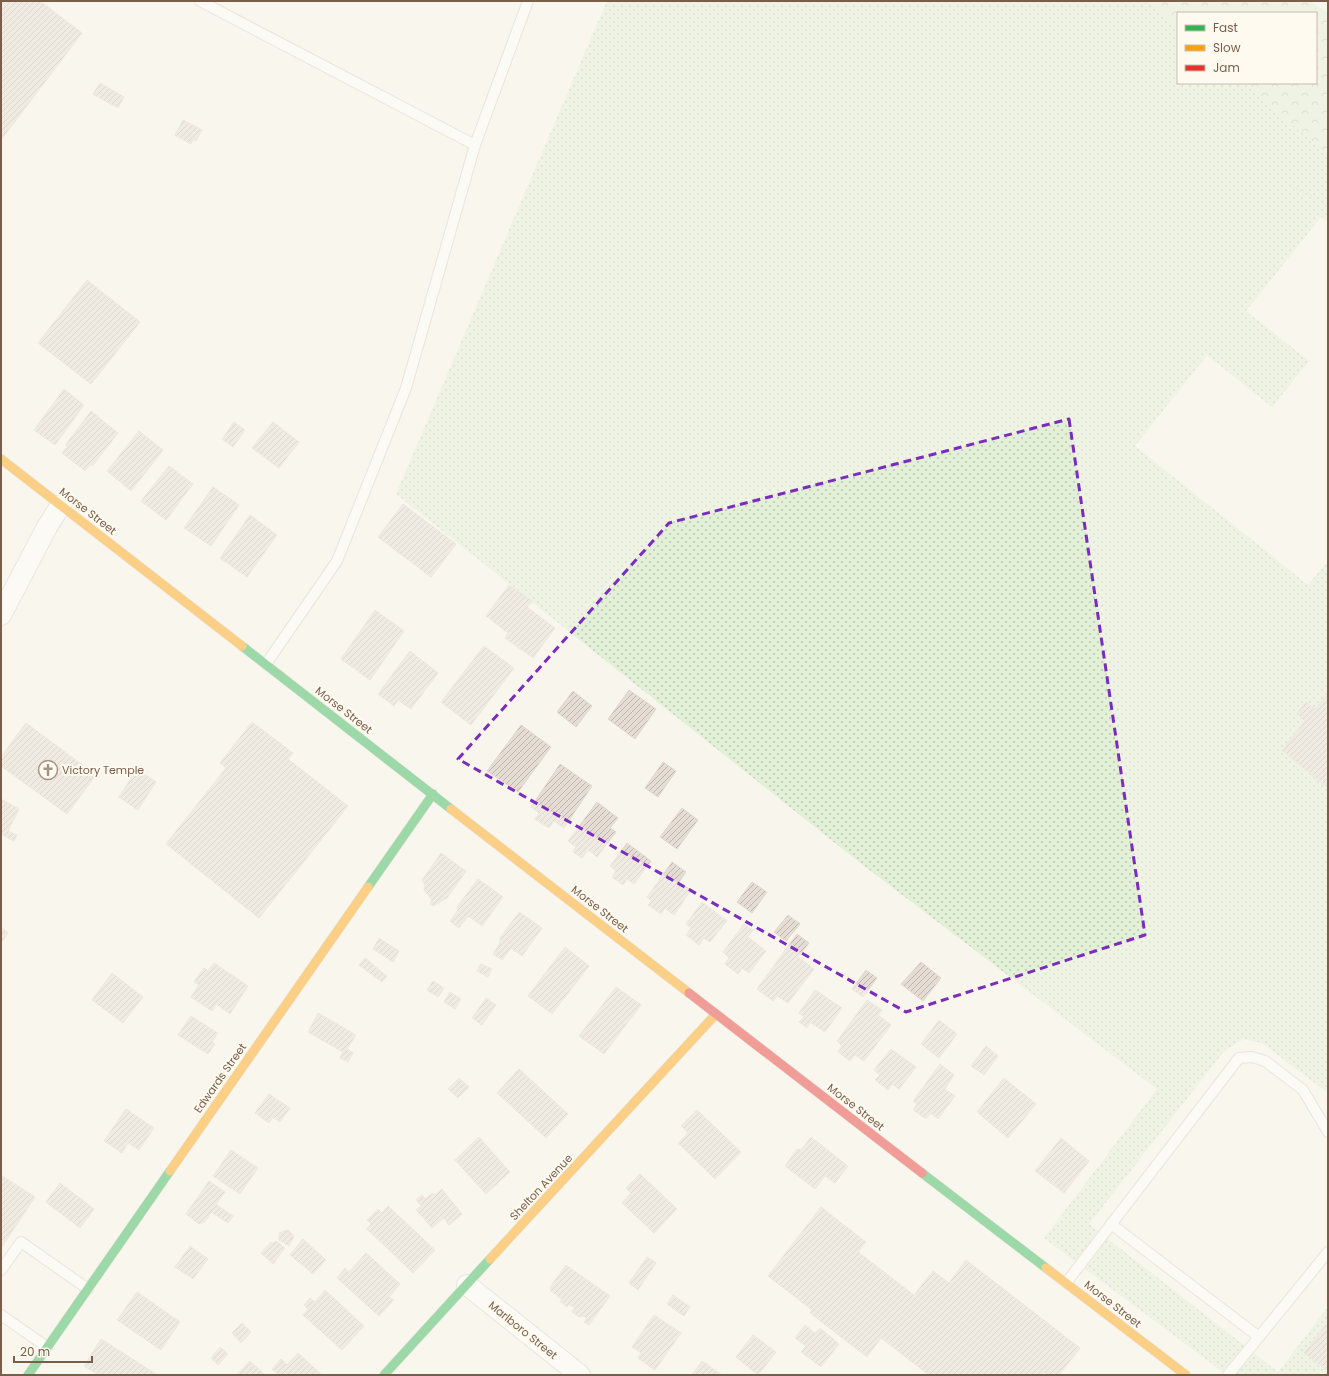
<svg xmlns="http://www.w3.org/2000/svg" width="1329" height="1376" viewBox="0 0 1329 1376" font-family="Poppins,sans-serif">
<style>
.grass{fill:url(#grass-dots)}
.forest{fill:url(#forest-crowns)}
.building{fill:url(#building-hatch);stroke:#e1d8cf}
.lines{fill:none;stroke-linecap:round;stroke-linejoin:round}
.lane-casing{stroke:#d7d2cb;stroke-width:12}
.street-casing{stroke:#d7d2cb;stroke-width:22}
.fast-casing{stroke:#d8d1c9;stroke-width:10}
.slow-casing{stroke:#d8d1c9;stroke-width:10}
.jam-casing{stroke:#d8d1c9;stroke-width:10}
.path{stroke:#dad5cf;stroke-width:2.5;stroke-dasharray:1 3;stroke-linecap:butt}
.lane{stroke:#fefefc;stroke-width:10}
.street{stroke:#fefefc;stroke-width:20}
.fast{stroke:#30b455;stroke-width:9}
.slow{stroke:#ff9f0a;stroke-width:9}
.jam{stroke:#e5322d;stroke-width:9}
.marked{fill:none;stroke:#7b2cbf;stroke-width:3;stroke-dasharray:8 5;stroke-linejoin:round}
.labels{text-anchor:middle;stroke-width:4;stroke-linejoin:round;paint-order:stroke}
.street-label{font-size:11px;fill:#785e4b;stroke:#fffaef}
.poi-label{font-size:11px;fill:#785e4b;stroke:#fffaef;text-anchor:start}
</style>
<defs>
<pattern id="grass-dots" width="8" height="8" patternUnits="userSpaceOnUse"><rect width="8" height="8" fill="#e3f0d8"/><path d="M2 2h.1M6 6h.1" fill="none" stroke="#bdc6b1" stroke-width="1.8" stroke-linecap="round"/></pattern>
<pattern id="forest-crowns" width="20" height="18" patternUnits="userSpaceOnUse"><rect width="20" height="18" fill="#e3f0d8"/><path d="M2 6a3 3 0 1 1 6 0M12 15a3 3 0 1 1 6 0" fill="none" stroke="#bdc6b1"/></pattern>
<pattern id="building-hatch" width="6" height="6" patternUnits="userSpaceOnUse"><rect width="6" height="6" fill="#e5ddd4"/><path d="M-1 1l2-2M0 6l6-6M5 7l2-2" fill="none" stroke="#beb6ae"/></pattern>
</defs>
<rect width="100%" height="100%" fill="#f8f5ed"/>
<path class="grass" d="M607,1H1148L1178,27V83H1244L1328,155V222L1321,217L1246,311L1309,361L1272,407L1207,355L1135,446L1308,585L1328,561V694L1315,709L1306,702L1297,713L1305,721L1282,750L1328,788V1093L1262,1043L1244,1039L1225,1050L1089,1224L1278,1372L1328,1307V1375H1227L1044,1238L1157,1089L859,862L396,494Z"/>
<path class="forest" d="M1148,1H1310L1328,13V155L1244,83H1316V13H1178V27Z"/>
<g class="building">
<path d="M1,1H40L82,33L1,140Z"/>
<path d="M100,83L124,97L118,108L93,94Z"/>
<path d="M183,120L202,130L196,141L193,139L191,144L175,135Z"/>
<path d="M87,280L140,322L91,384L38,343Z"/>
<path d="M64,389L84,405L55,445L34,430Z"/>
<path d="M91,411L118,433L93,465H90L85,471L62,453L67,447L66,444Z"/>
<path d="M234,422L245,430L233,447L222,439Z"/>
<path d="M273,422L299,442L279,468L252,448Z"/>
<path d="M139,431L163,450L131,491L107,471Z"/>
<path d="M169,466L193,484L166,520L141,501Z"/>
<path d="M213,487L239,505L211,546L184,528Z"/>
<path d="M403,504L456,544L431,577L378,537Z"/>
<path d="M250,515L277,535L247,577L220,558Z"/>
<path d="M509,585L532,601L527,607L555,628L533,658L505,638L508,633L486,616Z"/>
<path d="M375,610L404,631L370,680L341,659Z"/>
<path d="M484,646L514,668L471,725L441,702Z"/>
<path d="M410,651L438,673L411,709L398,700L394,706L378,694Z"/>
<path d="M629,690L656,709L635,739L608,719Z"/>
<path d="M573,691L592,706L576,727L557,712Z"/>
<path d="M1328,694V788L1282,750L1305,721L1297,713L1306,702L1315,709Z"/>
<path d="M252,722L293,753L288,759L348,806L259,918L166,844L226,768L220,763Z"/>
<path d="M26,723L96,775L67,814L1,766V757Z"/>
<path d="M521,725L551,747L518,792L487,771Z"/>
<path d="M663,762L676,771L658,797L645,788Z"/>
<path d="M560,764L592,786L564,828L554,821L549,828L535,819L539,813L531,807Z"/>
<path d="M137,769L156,782L138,810L119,797Z"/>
<path d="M1,799L19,809L8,831L17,835L14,841L1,834Z"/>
<path d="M597,802L618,818L610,828L616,832L597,857L588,850L582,858L573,852L576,847L568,841Z"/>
<path d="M682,808L698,820L677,849L660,837Z"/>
<path d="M627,843L651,861L634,884L627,879L623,885L612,877L616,871L610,866Z"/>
<path d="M441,853L466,871L447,898L433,906L430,903L432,900L424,890L425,885L422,880Z"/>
<path d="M672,862L686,872L679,882L691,890L674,915L665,908L661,914L648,905L651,901L647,897Z"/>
<path d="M478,879L503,897L482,926L468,916L459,928L450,921L458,910L457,907Z"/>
<path d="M752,882L767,892L752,913L737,902Z"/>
<path d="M702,902L727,921L710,942L704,938L699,945L686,935L691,928L686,924Z"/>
<path d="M519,912L542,928L522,956L511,948L502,960L493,954L500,943V938Z"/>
<path d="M788,915L800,924L786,941L774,932Z"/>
<path d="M744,924L753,930L748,937L766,951L749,973L742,968L738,974L725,964L729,958L723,952Z"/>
<path d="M1,927L8,933L1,943Z"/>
<path d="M797,934L809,943L798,957L814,969L788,1003L777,996L773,1001L757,989Z"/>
<path d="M379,938L399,951L393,962L373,949Z"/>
<path d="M565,947L589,966L552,1014L528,996Z"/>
<path d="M365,958L387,976L382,982L359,965Z"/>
<path d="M921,962L941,978L923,1001L901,984Z"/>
<path d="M214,963L248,986L230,1014L216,1004L212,1011L191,997L199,985L194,982L204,968L208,971Z"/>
<path d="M481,964L492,969L488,977L477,971Z"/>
<path d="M866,970L877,978L863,997L852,989Z"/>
<path d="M112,973L143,997L123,1023L92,1000Z"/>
<path d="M433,981L444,988L438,997L427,990Z"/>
<path d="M616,987L641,1005L604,1054L579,1036Z"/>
<path d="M815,990L842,1008L825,1032L810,1022L807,1028L799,1022L804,1017L799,1013Z"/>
<path d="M450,992L461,999L455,1009L444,1002Z"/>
<path d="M486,998L496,1005L482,1025L472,1018Z"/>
<path d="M867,1000L882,1010L878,1015L891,1025L864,1061L855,1055L850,1061L838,1052L842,1046L837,1041Z"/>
<path d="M318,1013L356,1035L347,1049L353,1053L348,1062L340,1058L343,1052L308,1032Z"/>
<path d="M191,1016L218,1033L212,1042L215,1044L208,1054L178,1035Z"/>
<path d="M939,1020L957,1034L939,1058L921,1044Z"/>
<path d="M986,1046L998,1056L984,1075L971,1066Z"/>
<path d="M891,1049L916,1067L899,1089L892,1084L888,1090L875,1080L880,1075L874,1070Z"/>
<path d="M940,1064L954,1075L945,1089L955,1096L938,1119L931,1113L926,1119L913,1110L917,1104L913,1101Z"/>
<path d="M519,1069L568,1114L546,1138L497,1093Z"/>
<path d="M459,1078L469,1087L458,1098L448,1089Z"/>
<path d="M1004,1078L1036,1104L1008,1138L977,1112Z"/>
<path d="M269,1094L290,1108L280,1122L273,1117L269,1123L255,1113Z"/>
<path d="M126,1109L154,1128L139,1150L128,1143L122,1153L104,1141Z"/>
<path d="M697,1110L741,1152L715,1179L678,1143L688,1133L681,1126Z"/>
<path d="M479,1137L510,1172L486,1194L455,1160Z"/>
<path d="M811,1137L848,1166L835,1183L825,1176L815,1189L785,1166L797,1149L801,1150Z"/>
<path d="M1061,1138L1089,1161L1064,1193L1035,1171Z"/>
<path d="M231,1150L258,1168L240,1194L213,1176Z"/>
<path d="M640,1174L677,1209L654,1233L622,1203L631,1193L626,1188Z"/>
<path d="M1,1175L35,1197L1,1248Z"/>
<path d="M209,1181L225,1192L216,1204L233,1216L228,1223L211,1212L205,1222L199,1224L186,1214Z"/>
<path d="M60,1183L94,1209L80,1228L46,1202Z"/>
<path d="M442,1189L462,1214L449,1225L444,1218L432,1228L416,1210L421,1206L416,1200L422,1195L425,1199L433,1193L435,1195Z"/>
<path d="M388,1206L435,1250L413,1273L367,1229L371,1224L367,1220L378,1209L382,1213Z"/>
<path d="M821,1207L866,1242L858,1252L914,1295L933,1271L949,1283L966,1260L1080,1348L1059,1375H1047L1044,1372L1041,1375H929L881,1338L867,1357L810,1313L812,1310L768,1276Z"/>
<path d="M288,1230L294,1236L289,1246L279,1240V1233Z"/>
<path d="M303,1239L326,1260L313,1274L290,1255Z"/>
<path d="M276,1241L285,1248L273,1264L261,1253L271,1242L273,1244Z"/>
<path d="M190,1246L208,1259L193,1279L175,1267Z"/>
<path d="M366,1253L400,1284L389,1297L394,1300L379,1316L337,1278L345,1268L349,1272Z"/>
<path d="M647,1257L656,1263L638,1290L629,1283Z"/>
<path d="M566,1265L610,1296L589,1325L584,1322L587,1318L583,1316L579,1317L572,1312L575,1308L569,1304L567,1307L560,1301L562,1299L551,1291L550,1287Z"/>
<path d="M325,1290L364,1326L342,1350L303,1315L308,1309L304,1305L310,1298L315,1302Z"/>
<path d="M137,1292L180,1322L161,1350L117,1320Z"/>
<path d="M673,1295L690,1307L684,1316L667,1304Z"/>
<path d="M654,1315L681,1333L655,1370L638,1358L641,1353L632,1347Z"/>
<path d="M1328,1322V1371L1304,1353Z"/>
<path d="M242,1323L251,1332L241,1343L232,1333Z"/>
<path d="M805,1325L815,1333L820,1328L839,1344L821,1367L801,1352L806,1346L795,1338Z"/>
<path d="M753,1335L776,1352L758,1375L736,1357Z"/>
<path d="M101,1339L156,1374L155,1375H99L84,1366Z"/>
<path d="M220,1347L228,1354L218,1365L211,1358Z"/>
<path d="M298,1353L322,1375H279L272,1369L281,1359L287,1365Z"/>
<path d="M250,1361L265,1375H236Z"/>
<path d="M702,1361L722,1375H692Z"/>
</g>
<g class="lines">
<defs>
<g id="lane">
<path d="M200,1L475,145"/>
<path d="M266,664L337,561L406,388L475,145L528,1"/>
<path d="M1111,1224L1259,1337"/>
<path d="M1,1270L21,1242L88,1289"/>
<path d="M1066,1283L1239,1058L1252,1057L1265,1061L1303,1090L1328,1132"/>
<path d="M1,1315L47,1347"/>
<path d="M1228,1375L1328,1252"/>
</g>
<g id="street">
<path d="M1,615L47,527L61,505"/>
<path d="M467,1285L580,1375"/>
</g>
<g id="fast">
<path d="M242,646L451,809"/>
<path d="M368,887L433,794"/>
<path d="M922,1173L1046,1268"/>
<path d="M28,1375L170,1171"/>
<path d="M384,1375L490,1259"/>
</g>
<g id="slow">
<path d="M1,459L242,646"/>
<path d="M451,809L689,993"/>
<path d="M170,1171L368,887"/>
<path d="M490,1259L716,1014"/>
<path d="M1046,1268L1186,1375"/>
</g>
<path id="jam" d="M689,993L922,1173"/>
</defs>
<use href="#lane" class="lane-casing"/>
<use href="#street" class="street-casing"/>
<use href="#fast" class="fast-casing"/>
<use href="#slow" class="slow-casing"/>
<use href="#jam" class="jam-casing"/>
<path class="path" d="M1289,185L1328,204"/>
<use href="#lane" class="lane"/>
<use href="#street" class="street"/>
<use href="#fast" class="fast"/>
<use href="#slow" class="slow"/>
<use href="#jam" class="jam"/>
</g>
<path d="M0 0H1329V1376H0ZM1069,419L1145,935L906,1012L458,759L669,523Z" fill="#f8f5ed" fill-opacity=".55" fill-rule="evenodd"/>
<path class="marked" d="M1069,419L1145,935L906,1012L458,759L669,523Z"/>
<defs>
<symbol id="church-ring" viewBox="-11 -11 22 22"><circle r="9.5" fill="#fffaef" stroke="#a59384" stroke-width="1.5"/><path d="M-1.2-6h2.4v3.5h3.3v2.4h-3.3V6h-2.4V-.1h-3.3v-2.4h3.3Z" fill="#a59384"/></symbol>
</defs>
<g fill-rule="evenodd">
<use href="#church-ring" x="37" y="759" width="22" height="22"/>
</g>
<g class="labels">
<g class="street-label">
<text transform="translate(88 511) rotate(38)" y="4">Morse Street</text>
<text transform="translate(344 710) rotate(38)" y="4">Morse Street</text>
<text transform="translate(600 909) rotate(38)" y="4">Morse Street</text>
<text transform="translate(220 1078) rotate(-55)" y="4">Edwards Street</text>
<text transform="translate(856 1107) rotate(38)" y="4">Morse Street</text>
<text transform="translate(541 1187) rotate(-47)" y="4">Shelton Avenue</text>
<text transform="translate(1113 1304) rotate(38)" y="4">Morse Street</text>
<text transform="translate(523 1330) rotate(39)" y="4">Marlboro Street</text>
</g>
<g class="poi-label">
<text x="62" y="774">Victory Temple</text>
</g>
</g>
<rect width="1329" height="1376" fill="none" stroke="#785e4b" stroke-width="4"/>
<rect x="1177" y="12" width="140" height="72" fill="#fffaef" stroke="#c9bcad"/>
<rect x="1185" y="25" width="20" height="6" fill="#30b455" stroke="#c9bcad"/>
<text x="1213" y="32" font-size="12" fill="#785e4b">Fast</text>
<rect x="1185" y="45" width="20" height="6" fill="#ff9f0a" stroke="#c9bcad"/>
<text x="1213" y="52" font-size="12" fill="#785e4b">Slow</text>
<rect x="1185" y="65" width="20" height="6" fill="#e5322d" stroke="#c9bcad"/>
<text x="1213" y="72" font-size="12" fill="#785e4b">Jam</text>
<path d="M14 1356v6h78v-6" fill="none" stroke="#785e4b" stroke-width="2"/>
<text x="20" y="1356" font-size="12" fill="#785e4b" stroke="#fffaef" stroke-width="3" paint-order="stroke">20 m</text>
</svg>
